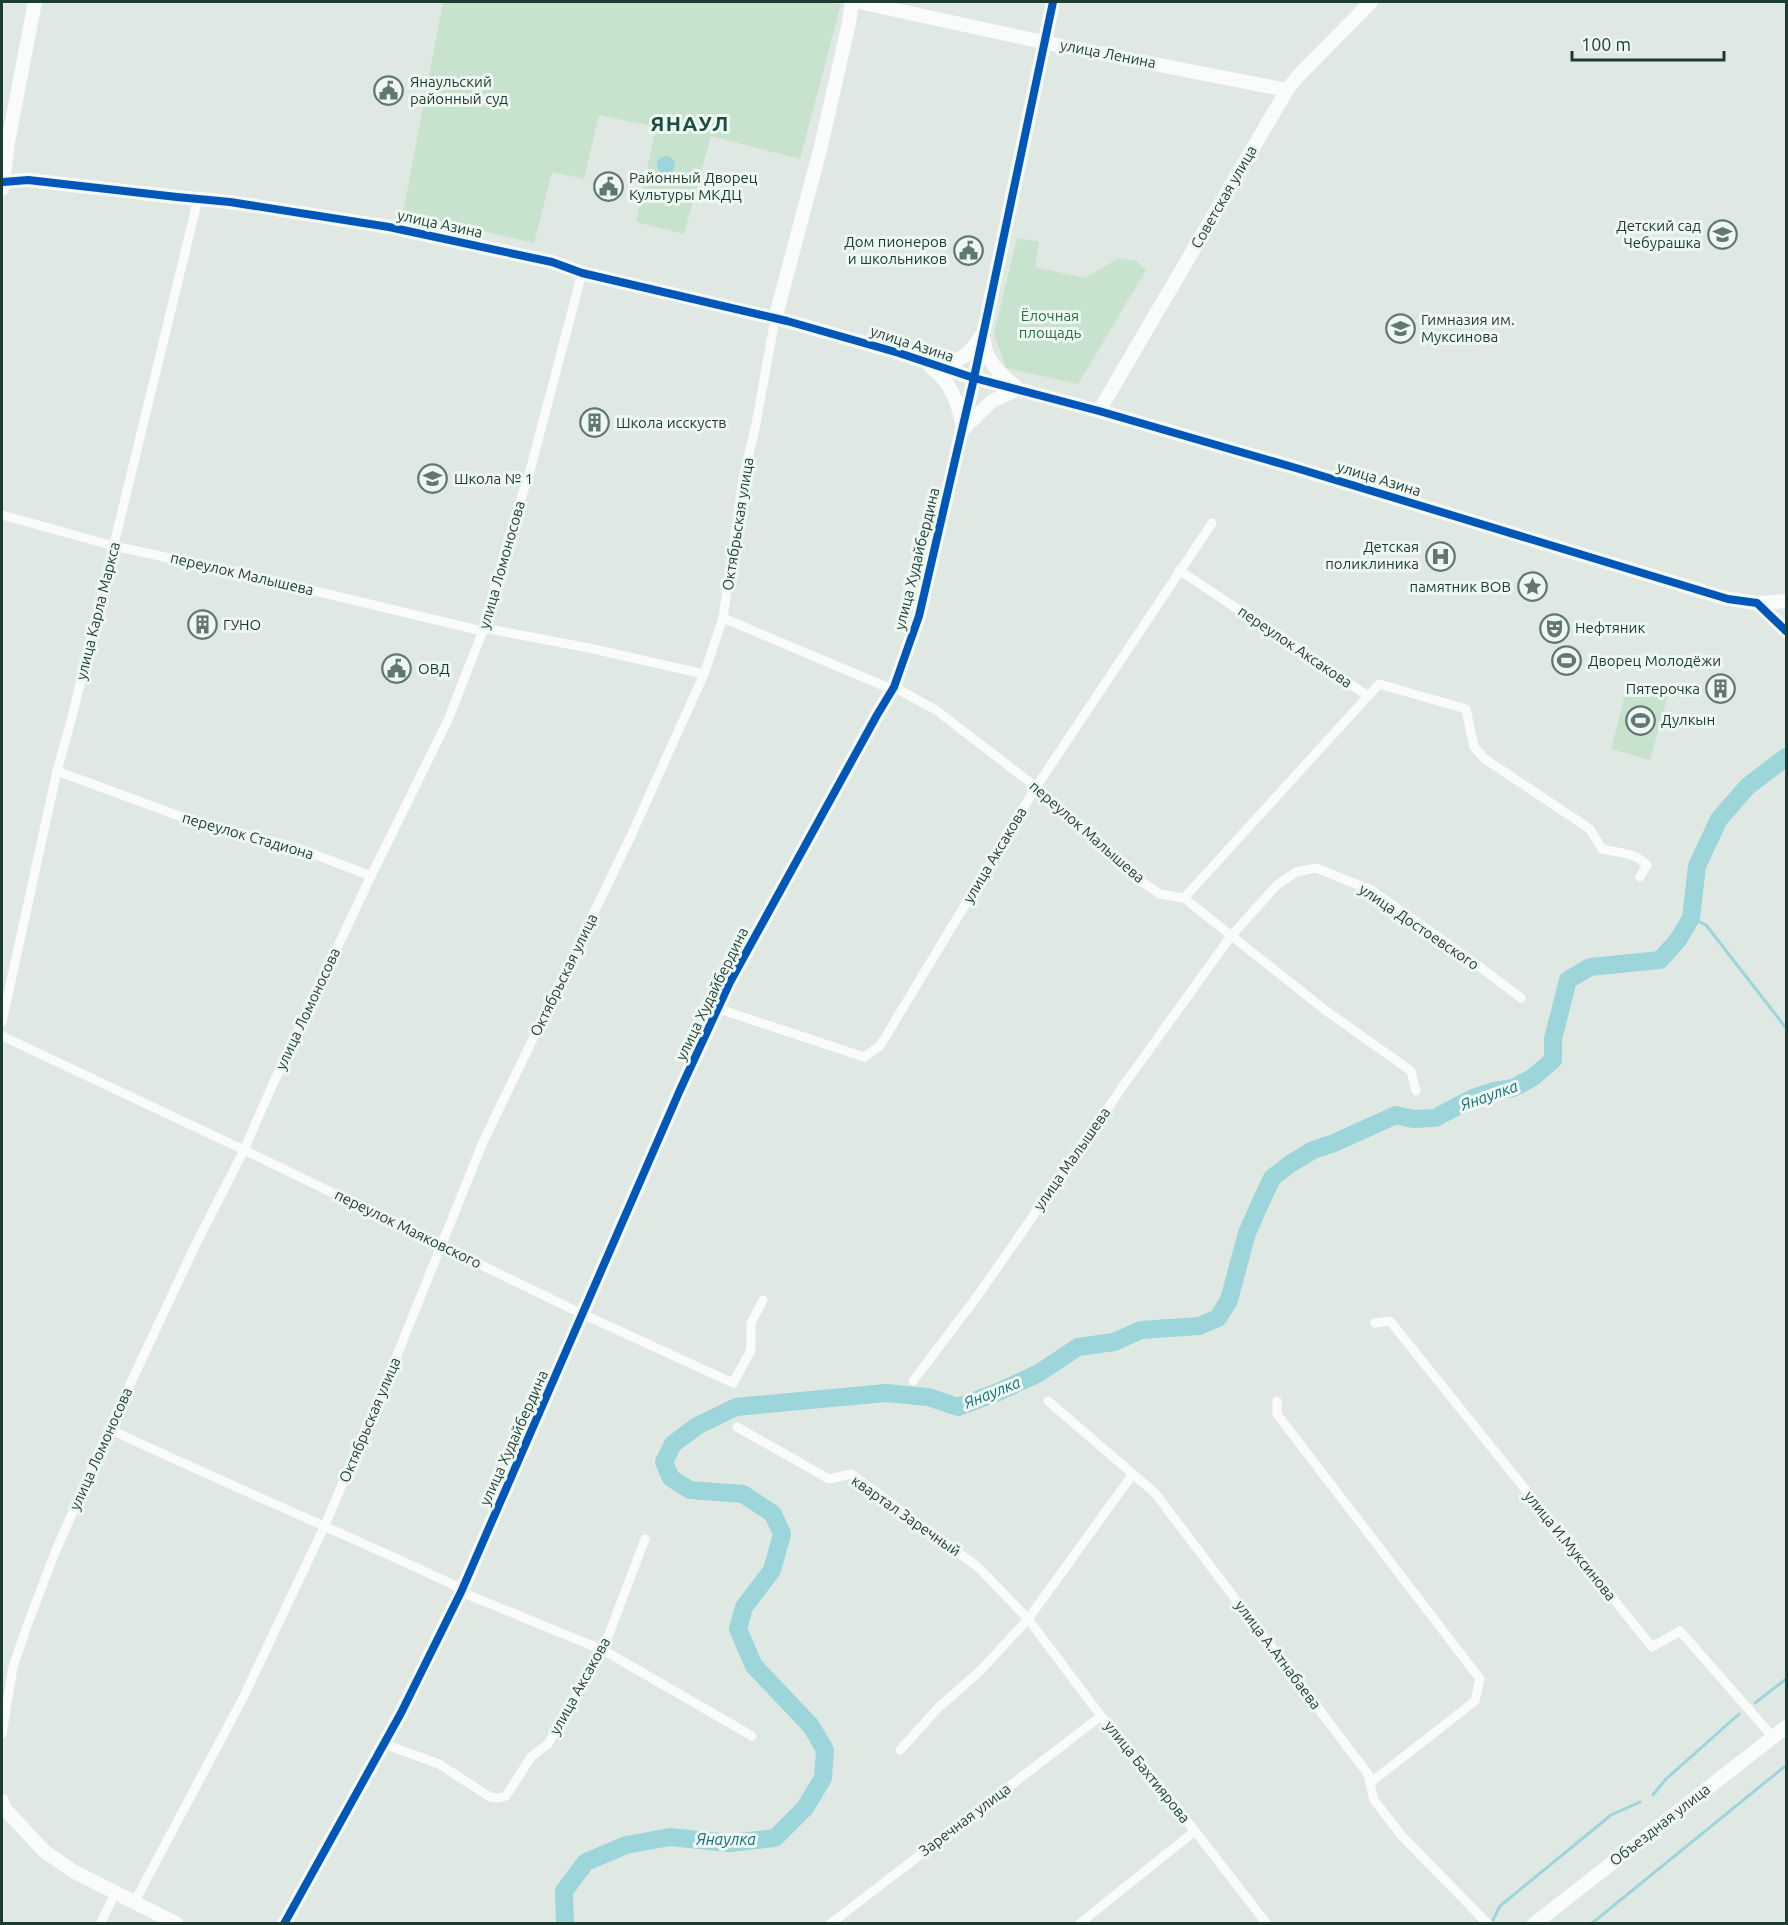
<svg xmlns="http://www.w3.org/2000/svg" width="1788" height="1925" viewBox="0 0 1788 1925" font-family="Ubuntu,sans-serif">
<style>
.green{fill:#c7e3ce}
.water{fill:#9cd6da}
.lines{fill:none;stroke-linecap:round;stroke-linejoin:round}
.stream{stroke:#9cd6da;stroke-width:3}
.river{stroke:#9cd6da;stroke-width:18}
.street{stroke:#fafcfb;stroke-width:9}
.secondary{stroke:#fafcfb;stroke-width:14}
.cycleway-casing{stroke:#eef7f2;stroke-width:11}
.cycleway{stroke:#0057b8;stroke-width:8}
.labels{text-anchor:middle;stroke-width:6;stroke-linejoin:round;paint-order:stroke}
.street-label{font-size:15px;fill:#1d3c31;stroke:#eef7f2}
.poi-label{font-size:15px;fill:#1d3c31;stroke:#eef7f2;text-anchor:start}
.park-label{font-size:15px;fill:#24763e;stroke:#eef7f2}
.water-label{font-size:16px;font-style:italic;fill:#13737c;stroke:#eef7f2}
.district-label{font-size:21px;font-weight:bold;letter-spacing:1.5px;fill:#184f3e;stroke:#eef7f2}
</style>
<rect width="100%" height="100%" fill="#e0e8e4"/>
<g class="green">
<path d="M443,2H822L841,4L800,159L711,136L684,234L636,222L656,127L599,115L584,179L552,172L534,243L403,213Z"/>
<path d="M1017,238L1039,242L1035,267L1085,278L1119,258L1136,261L1146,270L1078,384L1006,368L994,334Z"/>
<path d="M1629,680L1669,691L1650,760L1611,749Z"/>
</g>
<circle class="water" cx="666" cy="165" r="9"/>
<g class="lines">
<g class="stream">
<path d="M1691,918L1706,925L1786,1028"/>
<path d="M1755,1703L1786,1679"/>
<path d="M1653,1795L1666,1779L1739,1714"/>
<path d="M1493,1920L1500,1906L1611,1815L1640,1802"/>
<path d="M1591,1924L1784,1767"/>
</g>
<path class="river" d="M565,1924L564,1891L586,1862L626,1845L670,1837L729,1843L775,1838L805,1808L823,1778L825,1750L811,1726L754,1666L738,1629L744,1607L772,1570L782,1534L773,1514L743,1494L690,1490L671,1478L664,1462L673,1444L697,1426L736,1407L886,1393L928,1397L958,1407L998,1392L1039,1373L1078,1347L1114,1342L1141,1330L1199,1326L1218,1318L1229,1300L1247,1233L1259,1206L1272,1178L1290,1164L1313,1150L1334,1143L1396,1115L1413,1119L1435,1118L1473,1098L1494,1091L1513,1088L1532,1078L1553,1060V1039L1568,980L1590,967L1660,960L1678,940L1691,918L1697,866L1719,819L1748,786L1786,757"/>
<g class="street">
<path d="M2,515L114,546L248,575L482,631"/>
<path d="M1179,570L1368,696L1379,684L1466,709L1474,747L1485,759L1590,829L1602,849C1618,853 1634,852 1647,865L1640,877"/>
<path d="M723,618L884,686L894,687L936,710L1036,787L1050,803L1138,879L1160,894L1184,898L1325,1010L1411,1071L1416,1091"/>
<path d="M484,628L589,648L704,674"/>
<path d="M57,771L201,824L295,847L371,876"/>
<path d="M1184,898L1368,696"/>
<path d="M719,1009L864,1057L880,1046L1036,787L1212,523"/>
<path d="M2,1022L57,771L72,717L198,199"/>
<path d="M2,1036L244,1150L576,1311L733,1383L751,1350V1323L763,1300"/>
<path d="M1375,1323L1390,1321L1652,1647L1680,1631L1773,1737"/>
<path d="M913,1381L979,1294L1123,1086L1231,936L1277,885L1296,872L1316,868L1371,890L1472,961L1521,998"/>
<path d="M1048,1401L1155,1493L1368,1774L1374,1800L1401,1835L1488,1924"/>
<path d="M1277,1401V1414L1480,1679L1475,1701L1370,1783"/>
<path d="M737,1427L829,1479L851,1474L978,1567L1028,1619L1101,1716L1195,1831L1267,1924"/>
<path d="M109,1429C224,1483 341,1532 456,1586L461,1592L603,1650L752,1736"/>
<path d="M2,1734L13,1667L27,1626L54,1555L109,1429L195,1246L244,1150L272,1086L371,876L448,720L484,628L506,547L531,467L582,273"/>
<path d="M384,1744L439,1764L490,1797L499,1798L506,1796L531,1757L548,1744L603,1650L645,1539"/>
<path d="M900,1750L939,1707L981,1670L1028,1619L1133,1474"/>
<path d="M135,1901L243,1698L325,1525L397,1355L483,1142L630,838L704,674L723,618L743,479L756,424L775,319"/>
<path d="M100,1924L116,1892"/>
<path d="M830,1924L1101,1716"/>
<path d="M1079,1924L1195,1831"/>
</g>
<g class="secondary">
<path d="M859,2L1052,44L1287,90"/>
<path d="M3,182L28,180L177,197L230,202L389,227L552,262L582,273L787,321L899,353L974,378L1099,411L1296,468L1728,599L1757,603L1786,631"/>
<path d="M2,189L8,142L35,2"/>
<path d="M775,319L821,146L849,23L852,2"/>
<path d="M984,341C985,362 1002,375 1017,388"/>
<path d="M937,363C960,363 969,355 981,336"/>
<path d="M931,367C950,382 958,401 962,424"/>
<path d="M1099,411L1287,90L1299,75L1371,2"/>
<path d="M963,429L992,401L1018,389"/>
<path d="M1757,603L1786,601"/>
<path d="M2,1801L4,1808L44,1851L73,1871L177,1924"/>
<path d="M284,1924L401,1713L461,1592L680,1090L730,982L877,715L894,687L919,616L974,378L1053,2"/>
<path d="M1534,1924L1786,1727"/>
</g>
<defs>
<g id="cycleway">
<path d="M3,182L28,180L177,197L230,202L389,227L552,262L582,273L787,321L899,353L974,378L1099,411L1296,468L1728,599L1757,603L1786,631"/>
<path d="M284,1924L401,1713L461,1592L680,1090L730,982L877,715L894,687L919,616L974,378L1053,2"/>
</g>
</defs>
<use href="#cycleway" class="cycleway-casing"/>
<use href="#cycleway" class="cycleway"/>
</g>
<defs>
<symbol id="civic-ring" viewBox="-11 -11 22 22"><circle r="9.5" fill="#eef7f2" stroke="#617870" stroke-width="1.5"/><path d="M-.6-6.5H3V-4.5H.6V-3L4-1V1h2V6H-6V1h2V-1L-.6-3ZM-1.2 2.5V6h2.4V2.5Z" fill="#617870"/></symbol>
<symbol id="school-ring" viewBox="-11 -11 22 22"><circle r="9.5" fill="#eef7f2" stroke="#617870" stroke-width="1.5"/><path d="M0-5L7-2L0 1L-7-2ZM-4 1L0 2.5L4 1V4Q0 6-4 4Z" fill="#617870"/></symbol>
<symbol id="building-ring" viewBox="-11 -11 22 22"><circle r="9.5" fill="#eef7f2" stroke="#617870" stroke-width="1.5"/><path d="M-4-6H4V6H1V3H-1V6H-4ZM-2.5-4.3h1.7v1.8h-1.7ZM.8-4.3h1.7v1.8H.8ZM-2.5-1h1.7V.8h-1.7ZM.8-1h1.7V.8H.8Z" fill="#617870"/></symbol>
<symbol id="hospital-ring" viewBox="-11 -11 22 22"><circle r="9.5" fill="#eef7f2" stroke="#617870" stroke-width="1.5"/><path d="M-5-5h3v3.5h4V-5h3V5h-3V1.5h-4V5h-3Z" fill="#617870"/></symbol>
<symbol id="sight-ring" viewBox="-11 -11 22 22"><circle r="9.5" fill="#eef7f2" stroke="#617870" stroke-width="1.5"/><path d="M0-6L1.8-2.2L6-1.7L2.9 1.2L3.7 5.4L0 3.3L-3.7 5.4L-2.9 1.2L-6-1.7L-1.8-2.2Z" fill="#617870"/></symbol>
<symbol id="theatre-ring" viewBox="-11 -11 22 22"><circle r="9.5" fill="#eef7f2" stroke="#617870" stroke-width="1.5"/><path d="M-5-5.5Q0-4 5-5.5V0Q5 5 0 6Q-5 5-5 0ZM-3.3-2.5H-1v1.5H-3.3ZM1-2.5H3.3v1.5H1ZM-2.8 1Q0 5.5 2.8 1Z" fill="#617870"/></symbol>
<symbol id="stadium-ring" viewBox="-11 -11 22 22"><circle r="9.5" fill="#eef7f2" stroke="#617870" stroke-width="1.5"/><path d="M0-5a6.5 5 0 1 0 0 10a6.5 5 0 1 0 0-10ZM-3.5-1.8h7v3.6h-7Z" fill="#617870"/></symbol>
</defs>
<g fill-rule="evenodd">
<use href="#civic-ring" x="372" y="74" width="33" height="33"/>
<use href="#civic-ring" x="592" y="170" width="33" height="33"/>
<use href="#school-ring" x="1706" y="218" width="33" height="33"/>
<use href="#civic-ring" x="952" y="234" width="33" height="33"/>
<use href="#school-ring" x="1384" y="312" width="33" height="33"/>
<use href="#building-ring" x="578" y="406" width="33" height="33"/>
<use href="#school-ring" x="416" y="462" width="33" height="33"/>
<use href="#hospital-ring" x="1424" y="540" width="33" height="33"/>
<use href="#sight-ring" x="1516" y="570" width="33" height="33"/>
<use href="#building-ring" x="186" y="608" width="33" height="33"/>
<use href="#theatre-ring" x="1538" y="612" width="33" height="33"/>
<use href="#stadium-ring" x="1550" y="644" width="33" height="33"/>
<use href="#civic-ring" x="380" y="652" width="33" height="33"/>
<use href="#building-ring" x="1704" y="672" width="33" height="33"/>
<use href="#stadium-ring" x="1624" y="704" width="33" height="33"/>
</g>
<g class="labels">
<g class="street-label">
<text transform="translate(1108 54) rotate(11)" y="5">улица Ленина</text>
<text transform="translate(1224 197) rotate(-60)" y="5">Советская улица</text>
<text transform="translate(440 224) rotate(12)" y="5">улица Азина</text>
<text transform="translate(912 344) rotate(18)" y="5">улица Азина</text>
<text transform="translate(1379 479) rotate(17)" y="5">улица Азина</text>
<text transform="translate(738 524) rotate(-81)" y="5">Октябрьская улица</text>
<text transform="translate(917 559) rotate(-76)" y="5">улица Худайбердина</text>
<text transform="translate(502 565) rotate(-74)" y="5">улица Ломоносова</text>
<text transform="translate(242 574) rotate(13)" y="5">переулок Малышева</text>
<text transform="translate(98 611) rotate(-76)" y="5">улица Карла Маркса</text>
<text transform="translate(1295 647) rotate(34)" y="5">переулок Аксакова</text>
<text transform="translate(1087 832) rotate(41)" y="5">переулок Малышева</text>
<text transform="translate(248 836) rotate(16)" y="5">переулок Стадиона</text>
<text transform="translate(995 855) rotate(-59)" y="5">улица Аксакова</text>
<text transform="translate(1419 927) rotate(34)" y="5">улица Достоевского</text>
<text transform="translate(564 975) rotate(-64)" y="5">Октябрьская улица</text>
<text transform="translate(712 994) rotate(-64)" y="5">улица Худайбердина</text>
<text transform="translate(308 1009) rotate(-65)" y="5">улица Ломоносова</text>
<text transform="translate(1072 1159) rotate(-55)" y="5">улица Малышева</text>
<text transform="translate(408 1229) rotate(26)" y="5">переулок Маяковского</text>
<text transform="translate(370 1420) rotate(-67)" y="5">Октябрьская улица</text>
<text transform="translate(514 1438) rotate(-66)" y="5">улица Худайбердина</text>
<text transform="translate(101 1449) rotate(-66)" y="5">улица Ломоносова</text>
<text transform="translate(906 1516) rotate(35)" y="5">квартал Заречный</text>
<text transform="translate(1570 1546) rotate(51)" y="5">улица И.Муксинова</text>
<text transform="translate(1278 1655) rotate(53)" y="5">улица А.Атнабаева</text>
<text transform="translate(580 1686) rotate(-61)" y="5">улица Аксакова</text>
<text transform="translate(1147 1772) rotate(51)" y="5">улица Бахтиярова</text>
<text transform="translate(965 1820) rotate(-37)" y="5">Заречная улица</text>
<text transform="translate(1660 1825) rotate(-38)" y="5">Объездная улица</text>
</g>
<g class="poi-label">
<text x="410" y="87">Янаульский<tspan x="410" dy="17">районный суд</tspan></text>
<text x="629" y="183">Районный Дворец<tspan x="629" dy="17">Культуры МКДЦ</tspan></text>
<text x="1701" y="231" text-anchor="end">Детский сад<tspan x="1701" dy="17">Чебурашка</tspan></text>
<text x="947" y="247" text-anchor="end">Дом пионеров<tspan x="947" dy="17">и школьников</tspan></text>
<text x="1421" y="325">Гимназия им.<tspan x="1421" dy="17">Муксинова</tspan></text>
<text x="616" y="428">Школа исскуств</text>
<text x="454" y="484">Школа № 1</text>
<text x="1419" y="552" text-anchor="end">Детская<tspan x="1419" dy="17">поликлиника</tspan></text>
<text x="1511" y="592" text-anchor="end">памятник ВОВ</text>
<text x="223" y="630">ГУНО</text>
<text x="1575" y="633">Нефтяник</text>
<text x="1588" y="666">Дворец Молодёжи</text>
<text x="418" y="674">ОВД</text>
<text x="1700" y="694" text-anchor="end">Пятерочка</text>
<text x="1661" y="725">Дулкын</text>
</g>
<g class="park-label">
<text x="1050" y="321">Ёлочная<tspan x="1050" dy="17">площадь</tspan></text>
</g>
<g class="water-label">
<text transform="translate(1489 1095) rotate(-20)" y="6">Янаулка</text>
<text transform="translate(992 1392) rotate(-22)" y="6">Янаулка</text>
<text x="726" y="1845">Янаулка</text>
</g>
<g class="district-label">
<text x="690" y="131">ЯНАУЛ</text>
</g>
</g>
<rect width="1788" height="1925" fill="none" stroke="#1d3c31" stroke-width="6"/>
<path d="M1572 51v9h152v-9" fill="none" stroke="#1d3c31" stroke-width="3"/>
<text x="1581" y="51" font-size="18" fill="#1d3c31" stroke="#eef7f2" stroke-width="4.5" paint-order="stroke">100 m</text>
</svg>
